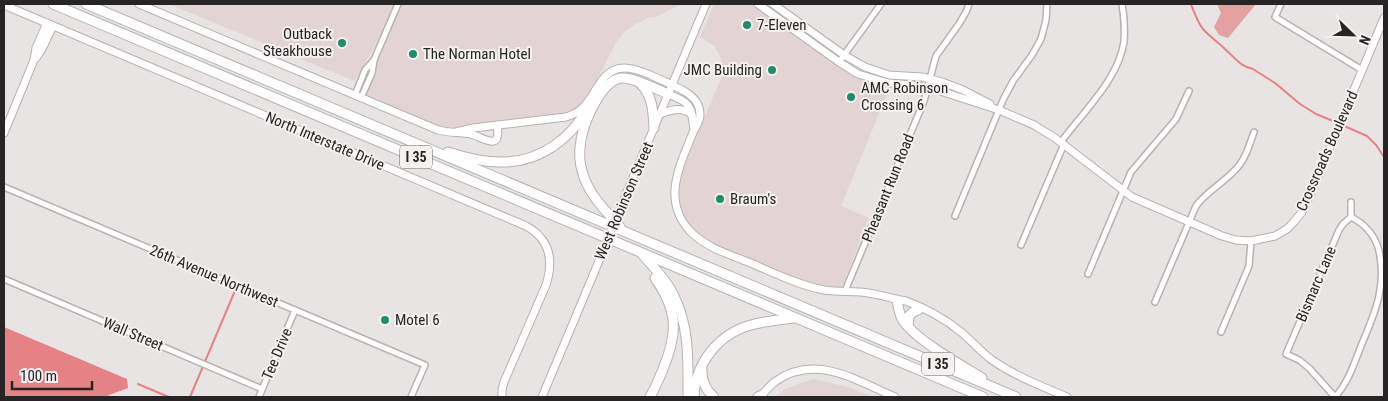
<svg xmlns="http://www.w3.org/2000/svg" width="1388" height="401" viewBox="0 0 1388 401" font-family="'Roboto Condensed',sans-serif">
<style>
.built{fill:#e2d4d4}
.green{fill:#e3a1a1}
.water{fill:#e58285}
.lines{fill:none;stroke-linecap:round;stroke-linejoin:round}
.stream{stroke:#e58285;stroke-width:2}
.street-casing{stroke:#b7b2b2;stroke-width:8}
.secondary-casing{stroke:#b7b2b2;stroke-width:9}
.highway-casing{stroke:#b7b2b2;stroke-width:11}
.street{stroke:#fff;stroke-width:5}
.secondary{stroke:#fff;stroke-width:7}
.highway{stroke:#fff;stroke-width:9}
.secondary-bridge-casing{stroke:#b7b2b2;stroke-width:9;stroke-linecap:butt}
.secondary-bridge{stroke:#fff;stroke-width:7}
.poi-dot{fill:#1d8d6d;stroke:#f6f1f1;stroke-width:2}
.labels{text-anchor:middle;stroke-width:4;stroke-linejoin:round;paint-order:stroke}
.shield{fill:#f6f1f1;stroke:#646262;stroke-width:1}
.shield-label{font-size:14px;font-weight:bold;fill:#262424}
.poi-label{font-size:15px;fill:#262424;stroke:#f6f1f1;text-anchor:start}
.street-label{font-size:15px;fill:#262424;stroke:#f6f1f1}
</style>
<rect width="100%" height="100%" fill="#e9e4e4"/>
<g class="built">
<path d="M169,4H395L380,38L354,81Z"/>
<path d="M401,4H681L656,17L648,18L634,25L625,31L617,41L585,103L569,115L446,130L364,97L388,32Z"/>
<path d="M714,4H753L830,59L859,78L879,85L890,87L841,206L869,218L842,287L839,289L828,288L803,282L709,243L695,232L684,219L681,211L678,194L682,170L723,74V69L721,58L714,46L700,37Z"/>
<path d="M813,379L844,386L875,397H775L785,389Z"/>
</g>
<path class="green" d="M1217,4H1256L1228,38L1219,35L1214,27L1221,13Z"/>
<path class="water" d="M4,327L127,379L128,388L104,397H4Z"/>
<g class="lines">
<g class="stream">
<path d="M1191,4L1192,7C1195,14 1198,23 1203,29C1210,37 1219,43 1227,51C1235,58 1241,67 1253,69L1275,83L1300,104L1316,114L1338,123"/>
<path d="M1342,125L1367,136L1376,145L1384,157"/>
<path d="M138,384L169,397"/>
<path d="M190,397L237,286"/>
</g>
<defs>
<g id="street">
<path d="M1281,4L1275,17L1362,70"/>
<path d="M839,62L881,4"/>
<path d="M355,95L365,70L374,60"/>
<path d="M361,98L372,73L374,60L398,4"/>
<path d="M1061,142C1083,112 1118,80 1124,42C1125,29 1124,16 1122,4"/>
<path d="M4,187L425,365L411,397"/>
<path d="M1351,202V217"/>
<path d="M955,216L1003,100L1013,81L1032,55L1041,39L1046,20L1047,4"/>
<path d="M1021,245L1064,144"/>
<path d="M1088,274L1131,172L1176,119L1189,91"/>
<path d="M4,279L262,389"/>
<path d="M845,291L924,101L936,56L959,24L966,12L969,4"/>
<path d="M1155,302L1196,206C1206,192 1222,184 1234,171C1245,161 1249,146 1254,132"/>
<path d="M1221,332L1249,266L1251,241"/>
<path d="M259,397L295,310"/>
<path d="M1335,397L1309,368L1299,360L1286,354L1339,230L1343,224L1351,217"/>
<path d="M1335,397C1348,383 1354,364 1361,346C1375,313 1388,284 1378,247C1373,233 1365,224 1351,217"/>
</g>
<g id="secondary">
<path d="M139,4L438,130C449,133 460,132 471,134C482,137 502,153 497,125"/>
<path d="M758,4L839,62L858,74L888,83L911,85L934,89L999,110L1034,125L1055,138L1132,197L1222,236L1236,240L1251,241L1275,236L1287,229L1293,223L1302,212L1309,197L1384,18"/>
<path d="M773,4L844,55L865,67L889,75L922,77L942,82L963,90L990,104"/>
<path d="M4,5L526,226C550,239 554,260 546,285L504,382L502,390V397"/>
<path d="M36,58L42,49L53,26"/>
<path d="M668,94C692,103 691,106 694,130"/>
<path d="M660,114C672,110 682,106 692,115"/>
<path d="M456,132L473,128L566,117C586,111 589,99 600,83C615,60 636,68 657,78C666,82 675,86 684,91C693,96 700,104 700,115C700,123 694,128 692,135C679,167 662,201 690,231C706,248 731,255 753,264C776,274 799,285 824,290C836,292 849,291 861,292C873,293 883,296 895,299C898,300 902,300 906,301C925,308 945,319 961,332C972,341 981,352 992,360C1015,376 1041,386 1067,397"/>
<path d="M4,133L34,60L36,48L47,23"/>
<path d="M627,192L706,4"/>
<path d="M542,397L594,273"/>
<path d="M760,397C765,392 770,385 776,381C816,353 857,381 895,397"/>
</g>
<g id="highway">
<path d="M53,4L983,397"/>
<path d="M86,4L1016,397"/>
<path d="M640,83C653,96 653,111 654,128"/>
<path d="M448,152C466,158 486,163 505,162C541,161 572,138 588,107"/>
<path d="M620,227C606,211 589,195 583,174C579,163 579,151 581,140C584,122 601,81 621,78C634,77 656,89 668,94"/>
<path d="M642,254C653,267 666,279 673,294C690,326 688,362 688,397"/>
<path d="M897,300C898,306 899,313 902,319C914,339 961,365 982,378"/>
<path d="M908,326L909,316L913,312L918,310"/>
<path d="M702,368C701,380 705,389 714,397"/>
<path d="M650,397C655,388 659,379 663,369C678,333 678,311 655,278"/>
<path d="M694,397C695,364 718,334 751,325C765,321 779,320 794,318"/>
<path d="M758,397L762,395"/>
</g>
</defs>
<use href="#street" class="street-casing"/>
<use href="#secondary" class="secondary-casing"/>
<use href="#highway" class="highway-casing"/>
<use href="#street" class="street"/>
<use href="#secondary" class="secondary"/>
<use href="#highway" class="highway"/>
<defs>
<path id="secondary-bridge" d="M594,273L627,192"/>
</defs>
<use href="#secondary-bridge" class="secondary-bridge-casing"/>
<use href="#secondary-bridge" class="secondary-bridge"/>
</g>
<g class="poi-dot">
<circle cx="747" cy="25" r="5"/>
<circle cx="342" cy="43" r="5"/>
<circle cx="413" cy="54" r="5"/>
<circle cx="772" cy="70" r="5"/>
<circle cx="851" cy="97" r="5"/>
<circle cx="720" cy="199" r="5"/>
<circle cx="385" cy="320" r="5"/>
</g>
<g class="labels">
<g class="shield">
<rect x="400" y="145.5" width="32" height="23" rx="4"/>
<rect x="922" y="352.5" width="32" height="23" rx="4"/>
</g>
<g class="shield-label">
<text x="416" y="162">I 35</text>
<text x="938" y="369">I 35</text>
</g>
<g class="poi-label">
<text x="757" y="30">7-Eleven</text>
<text x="332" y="39" text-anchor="end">Outback<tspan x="332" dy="17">Steakhouse</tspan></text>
<text x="423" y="59">The Norman Hotel</text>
<text x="762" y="75" text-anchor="end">JMC Building</text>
<text x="861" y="93">AMC Robinson<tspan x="861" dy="17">Crossing 6</tspan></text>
<text x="730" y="204">Braum's</text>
<text x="395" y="325">Motel 6</text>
</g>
<g class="street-label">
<text transform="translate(325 141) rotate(23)" y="5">North Interstate Drive</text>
<text transform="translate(1327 151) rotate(-66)" y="5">Crossroads Boulevard</text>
<text transform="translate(888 188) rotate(-68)" y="5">Pheasant Run Road</text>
<text transform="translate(624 201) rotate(-67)" y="5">West Robinson Street</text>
<text transform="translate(214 276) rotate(23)" y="5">26th Avenue Northwest</text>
<text transform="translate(1316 284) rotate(-67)" y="5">Bismarc Lane</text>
<text transform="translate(133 334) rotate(23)" y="5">Wall Street</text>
<text transform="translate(277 354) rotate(-67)" y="5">Tee Drive</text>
</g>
</g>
<rect width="1388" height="401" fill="none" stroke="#262424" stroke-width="10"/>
<g transform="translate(1353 35) rotate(113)" stroke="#f6f1f1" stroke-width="4" paint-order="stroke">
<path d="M0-4L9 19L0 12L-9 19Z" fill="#262424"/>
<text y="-8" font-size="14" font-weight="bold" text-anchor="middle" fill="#262424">N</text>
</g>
<path d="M12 381v8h80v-8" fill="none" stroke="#262424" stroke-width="2.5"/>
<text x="20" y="381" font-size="15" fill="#262424" stroke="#f6f1f1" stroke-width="4" paint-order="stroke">100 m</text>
</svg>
